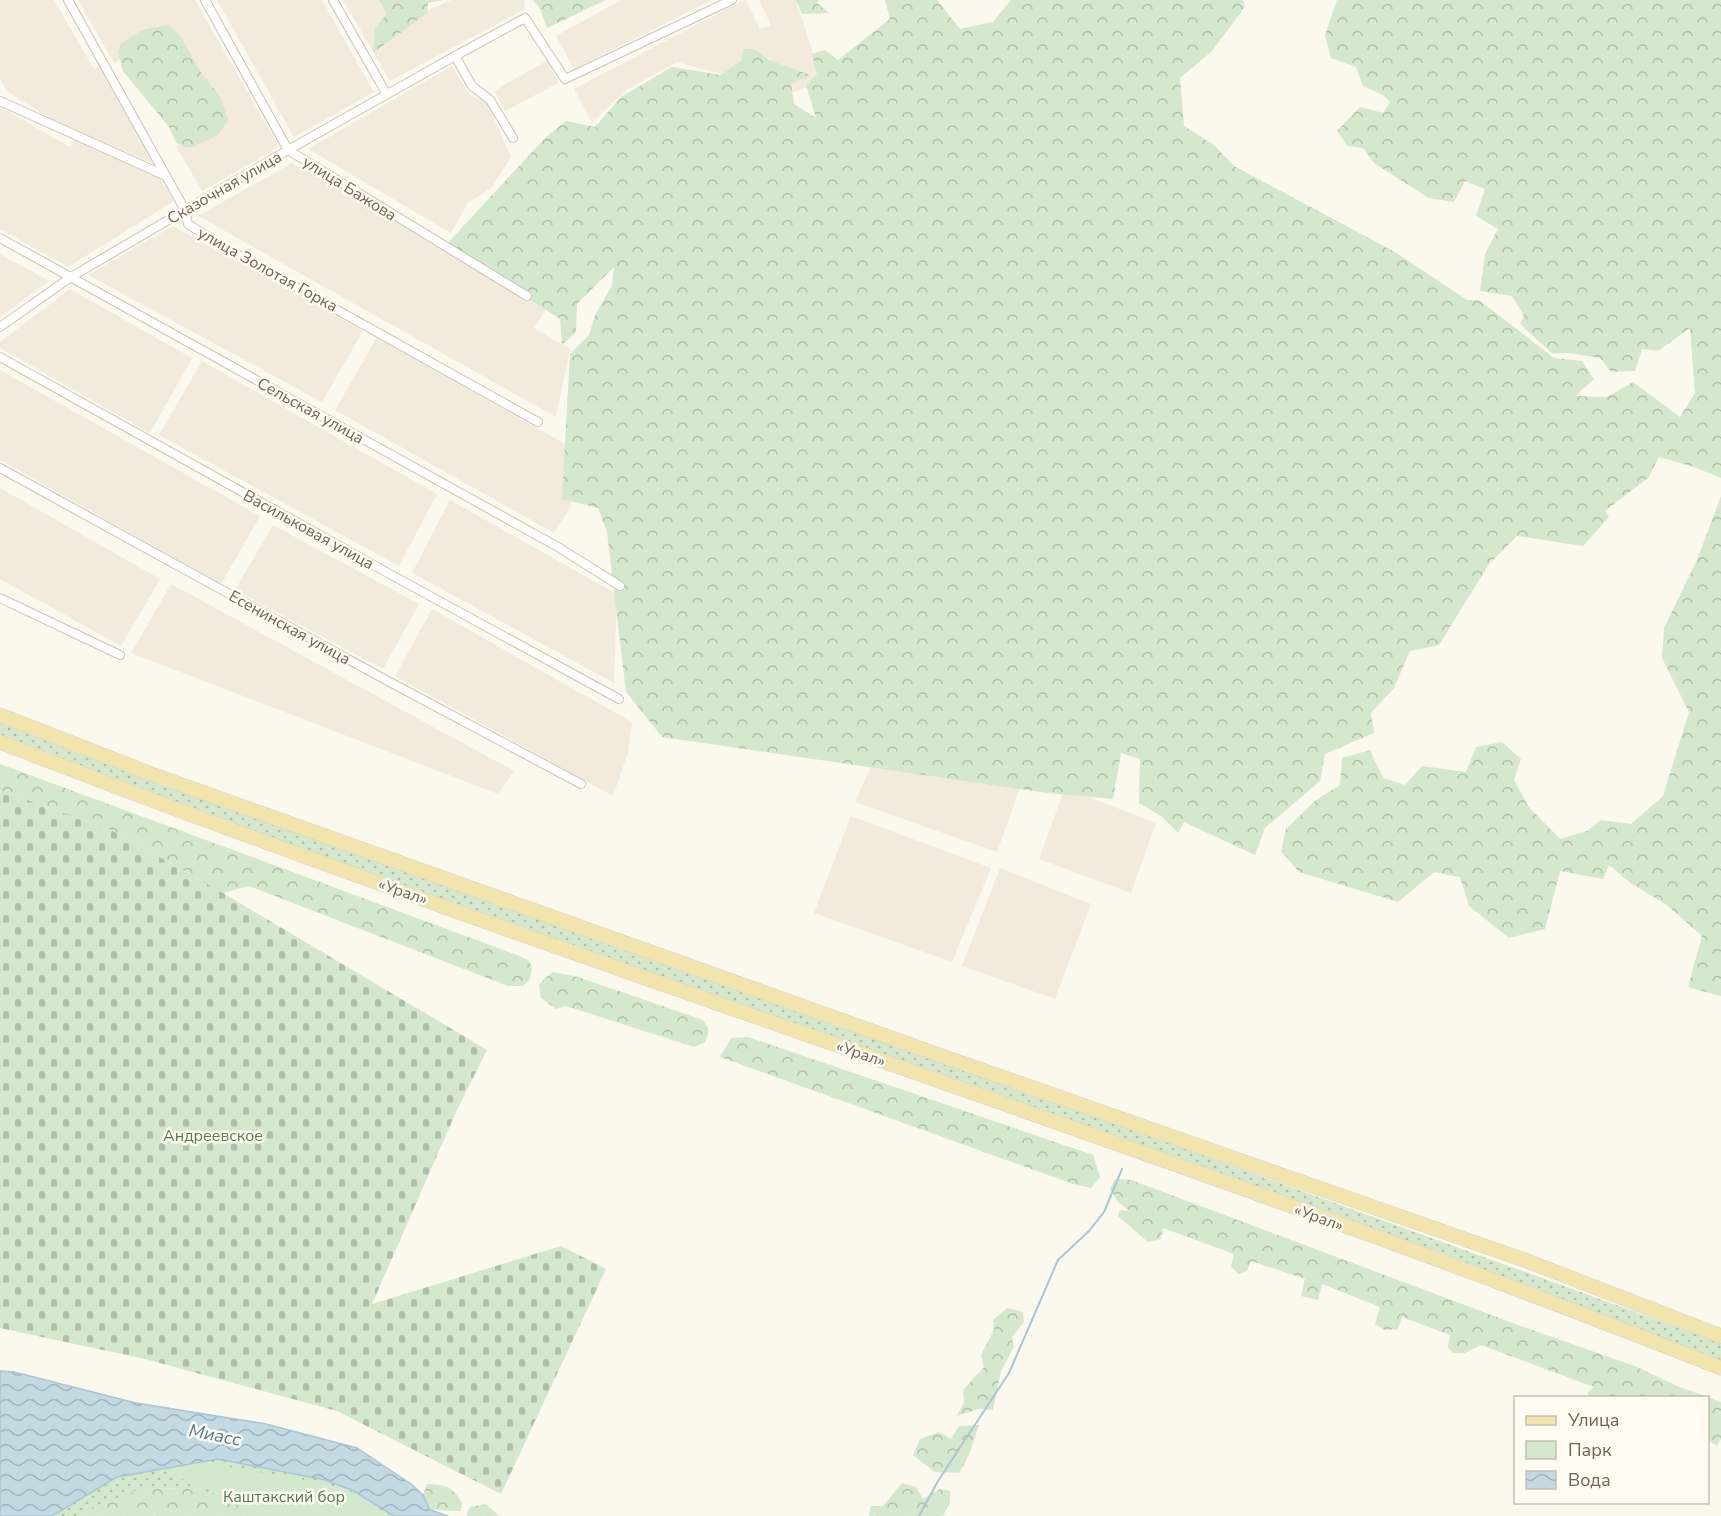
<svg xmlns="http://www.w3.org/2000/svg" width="1721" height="1516" viewBox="0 0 1721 1516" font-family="'Nunito Sans',sans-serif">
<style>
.residential{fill:#f2ebdc}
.grass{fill:url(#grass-dots)}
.forest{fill:url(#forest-crowns)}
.cemetery{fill:url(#cemetery-stones)}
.park{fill:#d3e8cc}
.water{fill:url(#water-waves);stroke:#aac6d4;stroke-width:1.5}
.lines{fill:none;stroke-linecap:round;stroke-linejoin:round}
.stream{stroke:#aac6d4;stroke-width:2}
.street-casing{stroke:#cdc3b3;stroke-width:10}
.primary-casing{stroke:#d8d4ce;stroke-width:15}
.street{stroke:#fff;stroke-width:8}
.primary{stroke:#f1e4ad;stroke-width:14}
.labels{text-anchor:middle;stroke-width:5;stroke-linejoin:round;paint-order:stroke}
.street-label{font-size:16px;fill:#746451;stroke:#fefbf3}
.park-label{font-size:16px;fill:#547e4e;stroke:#fefbf3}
.water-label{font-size:18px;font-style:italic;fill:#51788b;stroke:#fefbf3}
</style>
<defs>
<pattern id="grass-dots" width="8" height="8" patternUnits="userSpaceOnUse" patternTransform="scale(1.5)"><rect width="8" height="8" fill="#d3e8cc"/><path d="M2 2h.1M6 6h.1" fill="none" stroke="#b0c0a8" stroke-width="1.8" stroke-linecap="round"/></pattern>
<pattern id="forest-crowns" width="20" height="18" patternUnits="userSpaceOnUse" patternTransform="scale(1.5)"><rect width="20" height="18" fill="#d3e8cc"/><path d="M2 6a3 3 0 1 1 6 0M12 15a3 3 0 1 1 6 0" fill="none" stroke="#b0c0a8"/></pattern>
<pattern id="cemetery-stones" width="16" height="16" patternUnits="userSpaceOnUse" patternTransform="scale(1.5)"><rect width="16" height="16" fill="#d3e8cc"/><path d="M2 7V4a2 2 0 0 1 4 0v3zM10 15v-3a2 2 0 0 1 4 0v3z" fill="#b0c0a8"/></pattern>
<pattern id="water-waves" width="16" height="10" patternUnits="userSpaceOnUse" patternTransform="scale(1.5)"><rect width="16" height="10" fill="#c3d9e3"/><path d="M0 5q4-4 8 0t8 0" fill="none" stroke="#a3b4ba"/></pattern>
</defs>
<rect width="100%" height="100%" fill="#fbf8ed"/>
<g class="residential">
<path d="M0,0H54L94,69L101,65L155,164L61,125L8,92L0,78Z"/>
<path d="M78,0H195L279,147L202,191L176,146L213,124L162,35L114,63Z"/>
<path d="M217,0H322L374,92L294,137Z"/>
<path d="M343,0H386L399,24L451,0H524L525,9L390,81Z"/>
<path d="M621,0H712L574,69L556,36Z"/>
<path d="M744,0H746L760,29L771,25L759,0H796L822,82L786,95L770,58L729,76L677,62L626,90L592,123L574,89Z"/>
<path d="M548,60L558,83L505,111L494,91Z"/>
<path d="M452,66L470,95L487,103L511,157L492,187L467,204L451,233L308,149Z"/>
<path d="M0,107L70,147L74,139L160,178L174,201L68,267L0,229Z"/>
<path d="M292,163L547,308L534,328L570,349L556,417L198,216Z"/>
<path d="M173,226L363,331L322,402L88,275Z"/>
<path d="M0,254L49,281L0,317Z"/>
<path d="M70,289L192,358L150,433L0,348V342Z"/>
<path d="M377,337L574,449L571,506L554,533L335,410Z"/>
<path d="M202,361L437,494L399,566L159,435Z"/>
<path d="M0,370L260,516L221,584L0,460Z"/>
<path d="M0,488L160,579L121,646L0,579Z"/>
<path d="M450,500L617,594L614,683L412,573Z"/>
<path d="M273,525L419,604L383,669L235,590Z"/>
<path d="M171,584L514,771L498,794L131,653Z"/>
<path d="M432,609L632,722L628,753L613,796L395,676Z"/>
<path d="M875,757L1021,785L997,852L855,802Z"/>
<path d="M1065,788L1156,823L1131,893L1039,859Z"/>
<path d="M851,816L991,868L952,962L814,913Z"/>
<path d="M1000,868L1091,904L1055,999L962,966Z"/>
</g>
<g class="grass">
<path d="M0,721L67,749L226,808L1084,1112L1721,1343V1362L1578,1305L1004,1098L322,857L0,736Z"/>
<path d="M217,1459L325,1480L352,1490L394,1516H294L235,1497L188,1488L140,1489L76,1516H52L117,1477Z"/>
</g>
<g class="forest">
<path d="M379,0H444L428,3L427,13L373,53L375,28L387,14Z"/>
<path d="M533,0H606L547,28L540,9Z"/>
<path d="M796,0H819L817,3L829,13L802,14Z"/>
<path d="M885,0H937L960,29L993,22L1011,0H1243L1245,7L1211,52L1180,78L1184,126L1214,145L1234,166L1395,252L1467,300H1479L1554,358L1582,361L1594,379L1575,396L1607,397L1633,382L1680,417L1695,393L1690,328L1658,351L1642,349L1635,371L1611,372L1600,358C1584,356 1569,351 1553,354L1520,324L1524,316L1512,296L1480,291L1485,254L1498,229L1476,216L1485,189L1465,181L1454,202L1429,198L1375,164L1363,148L1348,146L1337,131L1360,107L1383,113L1390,102L1383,95L1363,86L1356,67L1331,58L1325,35L1337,0H1721V478L1694,467L1659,457L1649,477L1605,511L1609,517L1583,546L1517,536L1489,564L1439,645L1410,651L1394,688L1371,713L1374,733L1325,754L1320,781L1265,828L1255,855L1184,822L1178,833L1161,816L1139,803L1140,759L1121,753L1113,799L1048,793L662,737L626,692L607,532L598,508L562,499L570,354L589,335L595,315L612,286L614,267L577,304L576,332L562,345L560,319L445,246L545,138L566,121L595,127L621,97L672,67L721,75L742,60L743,49H753L769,60L810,75L791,84L794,104L816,118L806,85L817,74L812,54L825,50L838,60L890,19Z"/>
<path d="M169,25L182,38L200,71L221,98L228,120L218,135L193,147H184L176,142L169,127L123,71L118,52L121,44L142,30Z"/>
<path d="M1721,496V996L1688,987L1702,936L1667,905L1632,884L1609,865L1603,879L1560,871L1545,929L1509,938L1469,906L1460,877L1434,872L1398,902L1299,872L1281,851L1286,829L1316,800L1340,785L1342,758L1370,750L1383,778L1405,785L1422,766L1466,772L1476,747L1502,742L1521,759L1514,780L1528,806L1560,839L1587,831L1601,820L1631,824L1663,796L1689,712L1662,658L1664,628L1697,560Z"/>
<path d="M0,764L517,955L528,960L532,966L530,979L523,986H508L249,886L223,893L113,831L0,790Z"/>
<path d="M553,972L578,977L703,1020L709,1030L705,1042L694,1047L566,1006L556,1009L541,998L539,985L545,978Z"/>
<path d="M748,1037L1093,1155L1100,1177L1091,1188L1073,1184L720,1057L731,1038Z"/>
<path d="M1115,1179L1131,1180L1518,1325L1637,1367L1677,1386L1721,1402V1439L1717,1446L1708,1440V1398L1591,1397L1587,1393L1594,1387L1481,1345L1465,1353H1453L1448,1347L1450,1335L1402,1317L1398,1329L1385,1330L1375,1324L1380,1307L1322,1284L1318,1300L1301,1296L1305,1279L1251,1261L1247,1271L1239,1274L1231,1267L1234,1254L1163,1228L1161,1239L1148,1242L1118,1216L1120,1210L1130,1211L1119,1203L1110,1189Z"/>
<path d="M1007,1308L1023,1312L1024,1322L1012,1337L1014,1347L1001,1371L993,1410L979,1409L957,1416L964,1402L963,1390L984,1367L981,1355L994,1330L993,1320Z"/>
<path d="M979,1425L969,1455L959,1473L935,1472L913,1455L920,1439L939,1432L951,1439L959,1426Z"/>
<path d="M902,1483L916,1487L923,1499L940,1489L950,1491V1502L943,1516H869L871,1506H883Z"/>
<path d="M427,1484C446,1485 452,1486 462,1503L461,1511L430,1510L423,1495Z"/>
<path d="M188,1488L235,1497L294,1516H76L140,1489Z"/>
<path d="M486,1504L499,1516H466L470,1507Z"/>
</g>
<path class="cemetery" d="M0,790L113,831L223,893L487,1050L456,1112L372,1304L561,1246L606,1269L501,1494L337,1411L145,1359L0,1328Z"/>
<path class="park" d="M182,1459L324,1483L351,1492L390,1516H279L174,1476Z"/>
<path class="water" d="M0,1371L14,1372L136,1403L266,1424L357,1448L411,1484L423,1495L430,1510L448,1516H394L352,1490L325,1480L218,1459L117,1477L52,1516H0Z"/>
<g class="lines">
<path class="stream" d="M919,1516L938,1481L1009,1373L1058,1260L1089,1231L1104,1212L1122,1169"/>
<defs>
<g id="street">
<path d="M68,0L185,210L188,224L228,249L538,422"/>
<path d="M205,0L288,150L527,296"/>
<path d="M333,0L386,93"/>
<path d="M455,56L525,18L565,79L732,0"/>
<path d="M0,101L166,176"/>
<path d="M0,238L558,547L620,586"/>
<path d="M0,327L71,277L288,150L455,56L472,86L490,100L513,138"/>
<path d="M0,357L397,578L619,699"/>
<path d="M0,468L386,680L581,784"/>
<path d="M0,598L120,655"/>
</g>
<g id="primary">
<path d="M0,715L154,775L939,1055L1527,1261L1721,1336"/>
<path d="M0,742C569,963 1153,1143 1721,1368"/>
</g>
</defs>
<use href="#street" class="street-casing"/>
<use href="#primary" class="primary-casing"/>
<use href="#street" class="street"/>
<use href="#primary" class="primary"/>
</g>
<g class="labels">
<g class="street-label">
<text transform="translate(224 187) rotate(-30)" y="6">Сказочная улица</text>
<text transform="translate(350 188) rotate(32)" y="6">улица Бажова</text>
<text transform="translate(268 269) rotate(29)" y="6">улица Золотая Горка</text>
<text transform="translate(311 410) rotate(29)" y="6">Сельская улица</text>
<text transform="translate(309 529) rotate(29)" y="6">Васильковая улица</text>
<text transform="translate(290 627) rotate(29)" y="6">Есенинская улица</text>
<text transform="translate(403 891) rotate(19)" y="6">«Урал»</text>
<text transform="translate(861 1053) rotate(19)" y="6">«Урал»</text>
<text transform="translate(1319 1217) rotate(20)" y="6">«Урал»</text>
</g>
<g class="park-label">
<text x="213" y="1141">Андреевское</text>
<text x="284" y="1502">Каштакский бор</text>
</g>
<g class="water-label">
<text transform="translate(215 1435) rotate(11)" y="6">Миасс</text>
</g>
</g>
<rect x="1514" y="1396" width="195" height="108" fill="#fefbf3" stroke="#c7bfb2" stroke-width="1.5"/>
<rect x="1526" y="1416" width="30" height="9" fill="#f1e4ad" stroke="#c7bfb2" stroke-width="1.5"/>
<text x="1568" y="1426" font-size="18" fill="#746451">Улица</text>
<rect x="1526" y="1441" width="30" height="18" fill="#d3e8cc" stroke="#c7bfb2" stroke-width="1.5"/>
<text x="1568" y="1456" font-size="18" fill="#746451">Парк</text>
<rect x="1526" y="1471" width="30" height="18" fill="url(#water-waves)" stroke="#c7bfb2" stroke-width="1.5"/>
<text x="1568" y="1486" font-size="18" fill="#746451">Вода</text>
</svg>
